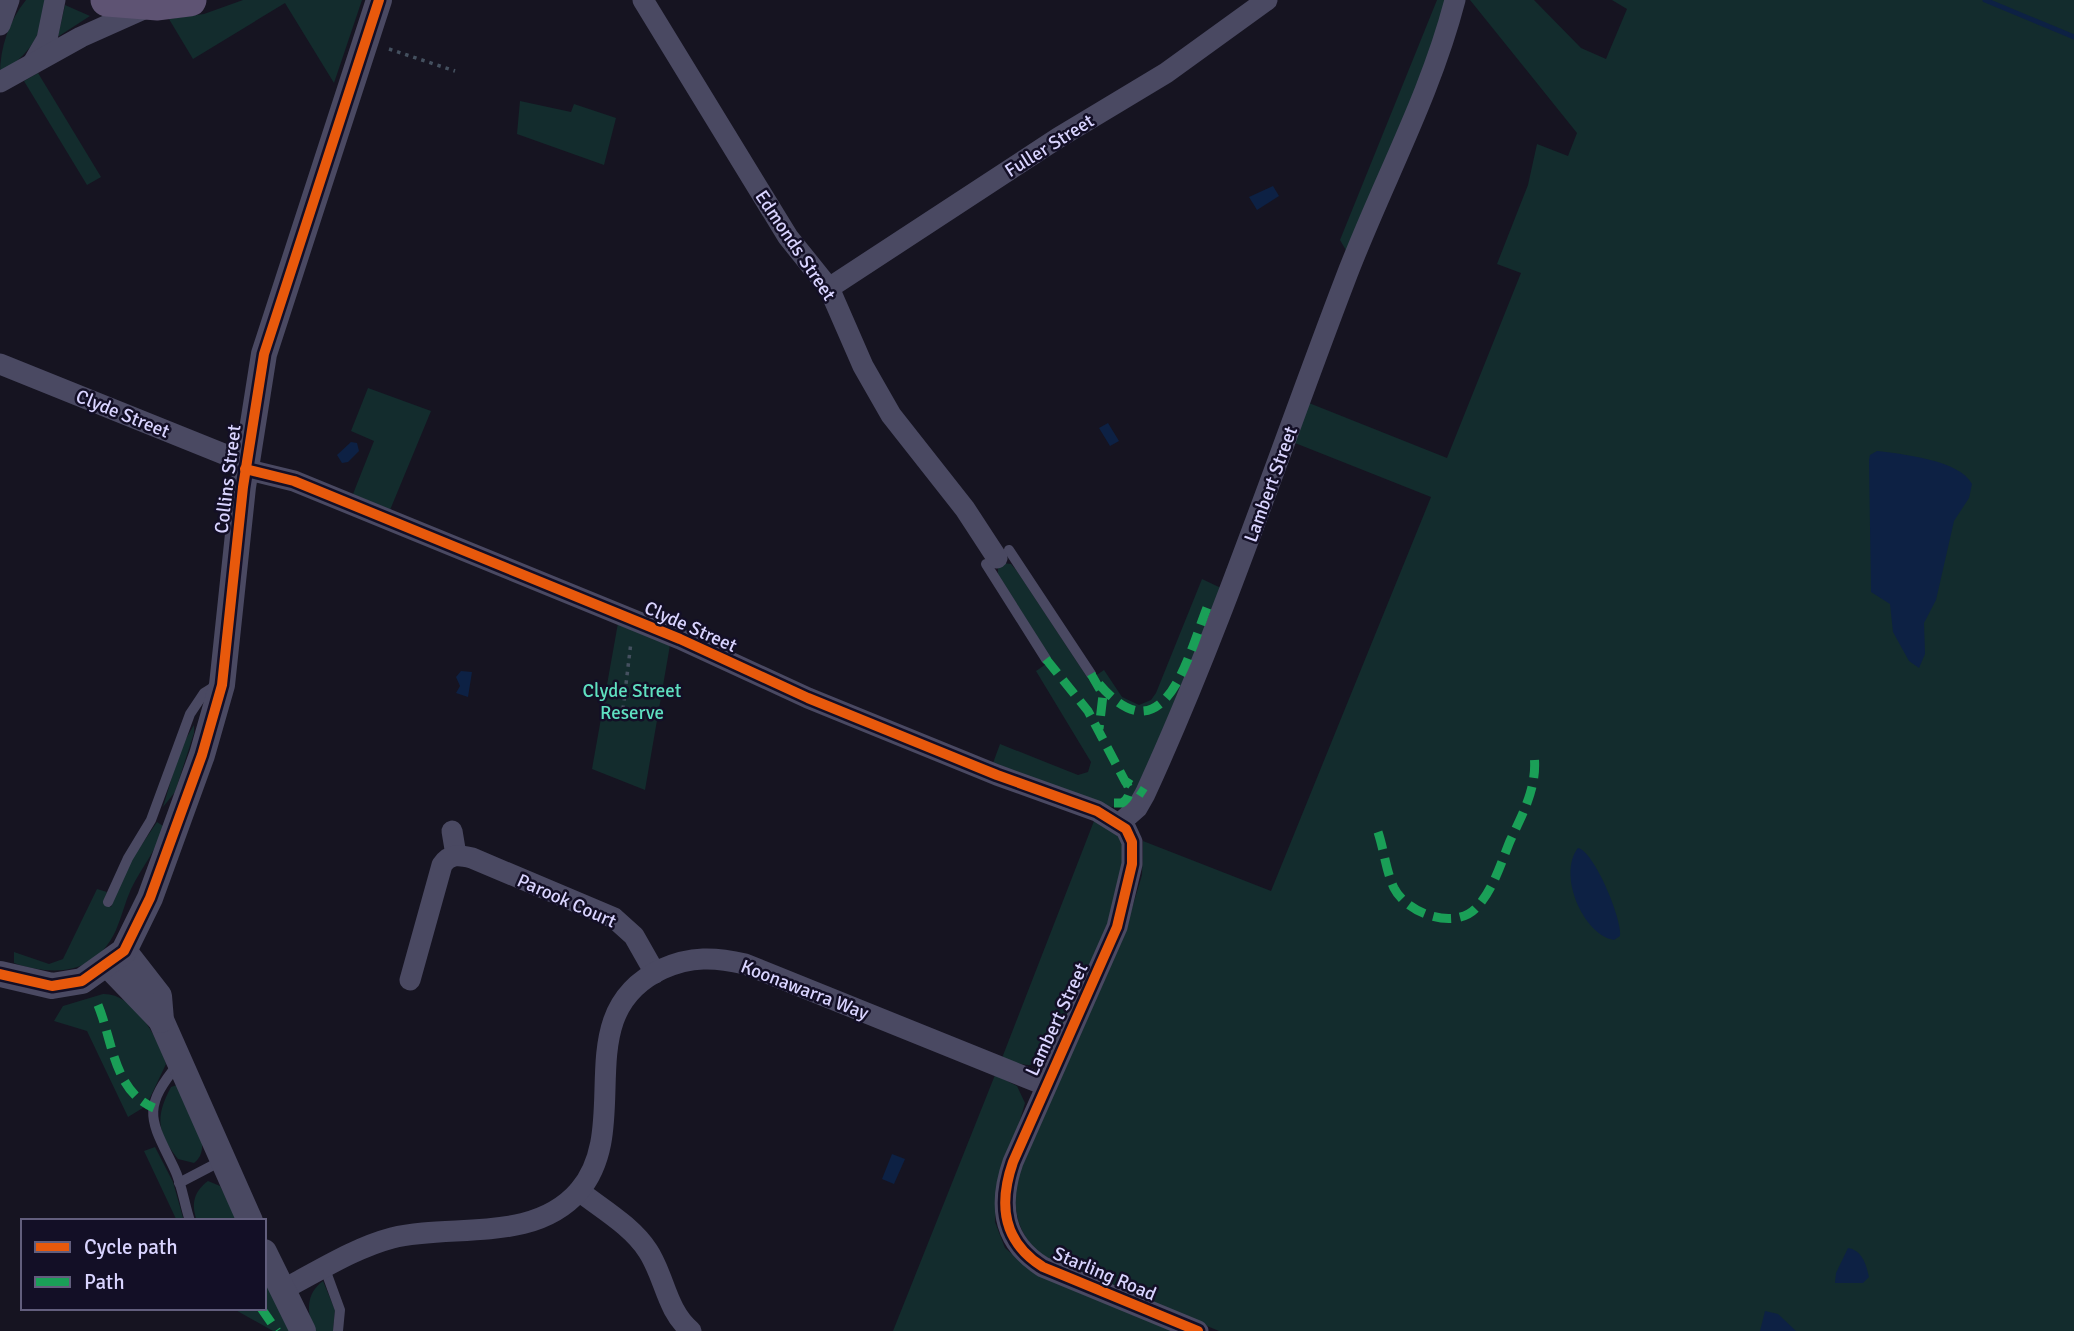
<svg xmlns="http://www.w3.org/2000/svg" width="2074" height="1331" viewBox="0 0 2074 1331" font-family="Signika,sans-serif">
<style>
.green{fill:#132c2d}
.water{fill:#0d2144}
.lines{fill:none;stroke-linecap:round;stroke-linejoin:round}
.stream{stroke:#0d2144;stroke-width:5}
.path{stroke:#44505f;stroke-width:3.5;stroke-dasharray:3.5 5;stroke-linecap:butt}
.service{stroke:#4a4962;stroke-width:10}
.minor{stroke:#4a4962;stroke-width:21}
.tertiary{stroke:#4a4962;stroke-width:26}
.primary{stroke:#5e5373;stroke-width:33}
.quiet{stroke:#1a9f57;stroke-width:9;stroke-dasharray:18 9;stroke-linecap:butt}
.cycleway-casing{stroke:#130f26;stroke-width:15}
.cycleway{stroke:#e8590c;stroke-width:10}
.labels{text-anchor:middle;stroke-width:5;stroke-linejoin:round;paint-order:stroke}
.street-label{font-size:19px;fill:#d9d4ff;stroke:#130f26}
.park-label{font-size:19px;fill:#5fe0c0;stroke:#130f26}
</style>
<rect width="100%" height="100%" fill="#161421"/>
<g class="green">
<path d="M26,0H46C42,37 30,53 0,74C0,47 9,21 26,0Z"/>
<path d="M243,0H362L334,83L285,3L193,59L169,19L204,14Z"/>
<path d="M1437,0H1448L1438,34L1347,252L1340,240Z"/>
<path d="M1470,0H1534L1581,48L1606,59L1627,9L1612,0H2074V1331H1219L1042,1257C1016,1230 1015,1216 1015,1179L1126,928L1142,875L1143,841L1271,891L1431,497L1295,443L1309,403L1447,458L1521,273L1497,264L1528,185L1537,144L1568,156L1577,133Z"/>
<path d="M65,5L90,16L59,36H58Z"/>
<path d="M38,73L101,177L87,185L24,81Z"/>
<path d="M520,101L571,112L574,104L616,118L604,165L517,134Z"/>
<path d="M368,388L431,411L390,510L353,494L374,441L351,431Z"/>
<path d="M1003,563L1011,564L1017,571L1089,680L1104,670L1122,697L1139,705L1151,700L1156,693L1202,579L1221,588L1137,792L1125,806L1109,807L993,763L1000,744L1078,775L1088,772L1091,762L1036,671L1052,660L998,574V568Z"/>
<path d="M618,623L670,645L645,790L592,769Z"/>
<path d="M194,725V733L175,792L163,807L181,747Z"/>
<path d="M1094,821C1102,826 1116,832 1121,839C1141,871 1067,1018 1051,1053C1036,1071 1021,1065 1002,1058Z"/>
<path d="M157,822L163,826C157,851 142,866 131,889C125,902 122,916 116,930C96,974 55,977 14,963V952L49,964L63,959L97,889L107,892L103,903L111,907L130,862Z"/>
<path d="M103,994C134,993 158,1038 166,1064L146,1106L128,1117L87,1031L54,1021L63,1006Z"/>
<path d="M995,1075L1017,1086L1025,1103L997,1198L995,1222L1005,1248L1029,1268L1177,1331H893Z"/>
<path d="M177,1085C186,1105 217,1147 194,1163L178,1159C157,1132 155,1117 171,1087Z"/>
<path d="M155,1147L173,1182L184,1221H177L144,1151Z"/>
<path d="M208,1181L220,1186L238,1221H197C191,1205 193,1192 208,1181Z"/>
<path d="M264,1279L292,1331H273L232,1308H264Z"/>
<path d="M323,1281L335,1310L333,1331H314C307,1313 305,1294 323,1281Z"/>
</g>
<g class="water">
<path d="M1273,186L1279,196L1257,210L1249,197Z"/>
<path d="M1108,423L1119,441L1110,446L1099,428Z"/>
<path d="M351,442L357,443L359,451L348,462L342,463L337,455Z"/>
<path d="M1877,451C1902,454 1960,460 1972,484L1969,498L1954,521L1936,600L1924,623L1925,654L1919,668L1909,661L1893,632L1890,604L1871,592L1869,460L1870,455Z"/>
<path d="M461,671L472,672L468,697L456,693L460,686L456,677Z"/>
<path d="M1578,848C1594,851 1622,919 1620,936L1614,940C1583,935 1557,874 1578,848Z"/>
<path d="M892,1154L905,1159L894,1184L882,1179Z"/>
<path d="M1848,1248C1862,1250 1866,1264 1869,1277L1863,1283H1835L1836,1273Z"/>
<path d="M1765,1311L1778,1314L1796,1331H1760Z"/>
</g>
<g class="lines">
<path class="stream" d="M1985,0L2074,37"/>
<g class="path">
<path d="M389,49L455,71"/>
<path d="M623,709L631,642"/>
</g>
<g class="service">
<path d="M1009,550L1091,674"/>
<path d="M986,564L1046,659"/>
<path d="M108,902L128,858L151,820L190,714L204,693L217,685"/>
<path d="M179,1063C140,1110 151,1120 174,1168C182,1184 184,1203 190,1221"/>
<path d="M179,1183L223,1160"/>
<path d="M325,1269L340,1310L338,1331"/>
</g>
<g class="minor">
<path d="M643,0L788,237L829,288L863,366L891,415L965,509L997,558"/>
<path d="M0,25L9,0"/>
<path d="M33,63L47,39L55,0"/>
<path d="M0,82L81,37L146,8"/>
<path d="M829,288L1058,138L1166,73L1267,0"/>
<path d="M0,364L246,463"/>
<path d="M245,469L294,481L680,639L808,698L997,775L1097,811L1126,829L1132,842V864L1117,927L1013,1162C998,1205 1003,1242 1043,1267L1198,1331"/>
<path d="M1120,823L1137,808L1145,794C1222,626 1279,452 1345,280C1380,187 1430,97 1455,0"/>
<path d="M452,831L456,855"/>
<path d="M410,980L442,865C450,853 460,855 472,858L614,918L634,936L655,973"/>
<path d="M579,1191C602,1209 632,1226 648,1251C665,1277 666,1310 691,1331"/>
<path d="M282,1290C317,1272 354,1248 392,1238C452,1223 533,1244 579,1191C635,1125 566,1014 662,969C691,956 715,957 745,964L1045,1085"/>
</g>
<g class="tertiary">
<path d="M124,951L159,996L161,1020L250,1221"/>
<path d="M108,965L161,1020"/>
<path d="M0,974L52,986L82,981L124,951L150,898L202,755L222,685L243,487L264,354L379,0"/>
<path d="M264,1252L303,1331"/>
</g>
<path class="primary" d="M107,0L158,4L190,0"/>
<g class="quiet">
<path d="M1046,659L1088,711L1125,781L1145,794"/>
<path d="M1091,674L1103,695L1099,729"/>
<path d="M1099,684C1165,761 1188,655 1208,605"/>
<path d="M1114,803H1122C1131,797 1131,789 1125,781"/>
<path d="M1378,832C1384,850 1386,871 1394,888C1407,914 1456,931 1477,907C1493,890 1501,863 1510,841C1523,813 1538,786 1534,755"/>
<path d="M98,1005C113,1042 114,1091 154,1108"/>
<path d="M261,1308L277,1331"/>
</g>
<defs>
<g id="cycleway">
<path d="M245,469L294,481L680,639L808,698L997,775L1097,811L1126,829L1132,842V864L1117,927L1013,1162C998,1205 1003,1242 1043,1267L1198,1331"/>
<path d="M0,974L52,986L82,981L124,951L150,898L202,755L222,685L243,487L264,354L379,0"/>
</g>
</defs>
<use href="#cycleway" class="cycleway-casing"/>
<use href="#cycleway" class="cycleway"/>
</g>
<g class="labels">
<g class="street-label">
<text transform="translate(1049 145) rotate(-32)" y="7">Fuller Street</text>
<text transform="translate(796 245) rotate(56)" y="7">Edmonds Street</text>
<text transform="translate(123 413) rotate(22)" y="7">Clyde Street</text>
<text transform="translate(227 479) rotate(-83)" y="7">Collins Street</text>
<text transform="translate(1270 484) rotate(-70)" y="7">Lambert Street</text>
<text transform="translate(691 626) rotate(24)" y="7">Clyde Street</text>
<text transform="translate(567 900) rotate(24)" y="7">Parook Court</text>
<text transform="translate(805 989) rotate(21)" y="7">Koonawarra Way</text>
<text transform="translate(1056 1019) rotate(-65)" y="7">Lambert Street</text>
<text transform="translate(1105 1273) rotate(23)" y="7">Starling Road</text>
</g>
<g class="park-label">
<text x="632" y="697">Clyde Street<tspan x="632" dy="22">Reserve</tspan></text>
</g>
</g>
<rect x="21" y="1219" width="245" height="91" fill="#130f26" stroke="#625e7d" stroke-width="2"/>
<rect x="35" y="1242" width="35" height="10" fill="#e8590c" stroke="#625e7d" stroke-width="2"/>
<text x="84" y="1254" font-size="21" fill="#d9d4ff">Cycle path</text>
<rect x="35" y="1277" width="35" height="10" fill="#1a9f57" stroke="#625e7d" stroke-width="2"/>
<text x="84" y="1289" font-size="21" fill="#d9d4ff">Path</text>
</svg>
